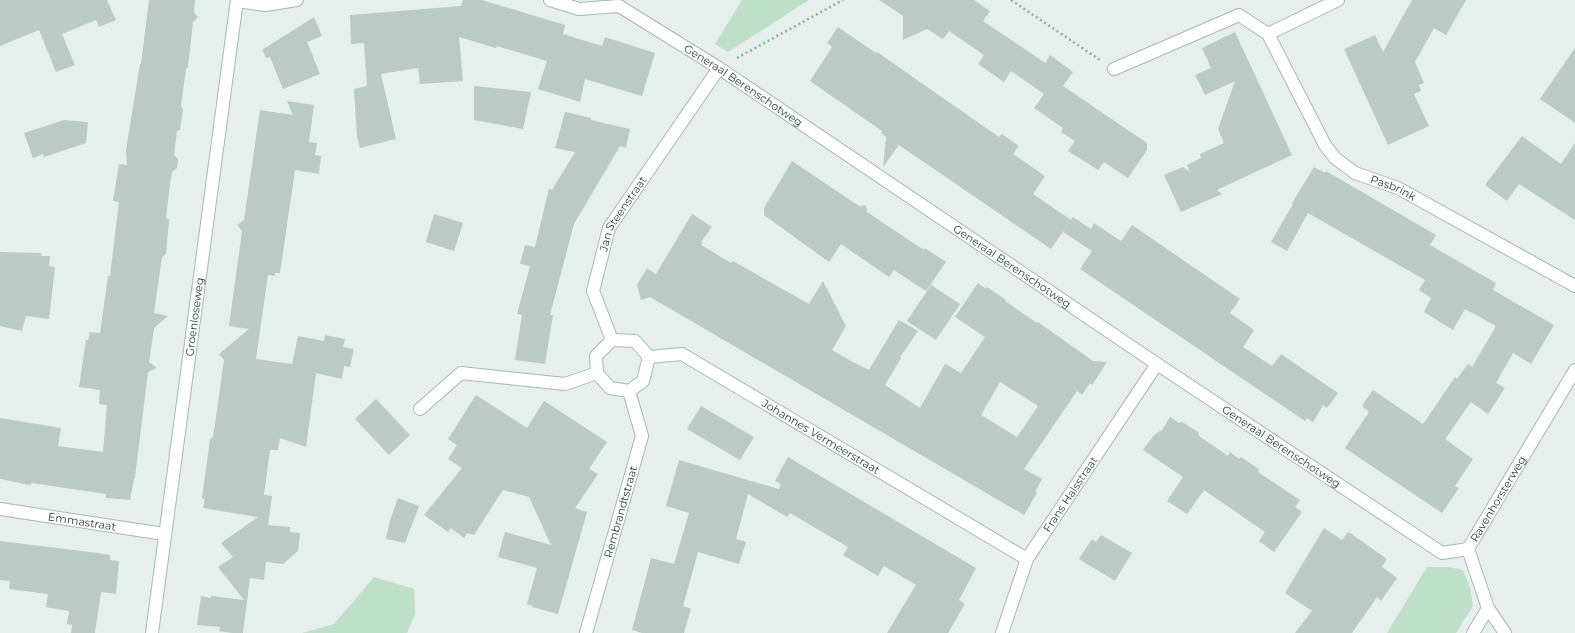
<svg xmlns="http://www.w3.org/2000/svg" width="1575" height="633" viewBox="0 0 1575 633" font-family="Montserrat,sans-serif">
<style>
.green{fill:#bfe0c8}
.building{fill:#bbcac4;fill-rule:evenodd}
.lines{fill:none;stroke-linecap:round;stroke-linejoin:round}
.minor-casing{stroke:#a8b8b2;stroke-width:14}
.secondary-casing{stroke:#a4bbb3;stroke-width:14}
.path{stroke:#86b3a5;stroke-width:2.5;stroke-dasharray:2 3;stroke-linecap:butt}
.minor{stroke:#fff;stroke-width:12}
.secondary{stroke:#fff;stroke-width:12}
.labels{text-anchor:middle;stroke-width:3.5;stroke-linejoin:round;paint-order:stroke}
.street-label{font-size:11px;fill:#24423a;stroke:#f7fbf9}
</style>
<rect width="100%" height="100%" fill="#e6efeb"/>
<g class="green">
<path d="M742,0H809L728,52L715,44Z"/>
<path d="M1427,567H1449L1463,570L1470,588L1473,606L1456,633H1387Z"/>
<path d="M374,577L414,589L415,614L407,633H302L334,624Z"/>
</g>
<g class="building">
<path d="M0,0H107L116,20L99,27L96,20L62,34L75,65L56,72L39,30L0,46Z"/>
<path d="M149,0H195L194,13L198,17L193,22L188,67L186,69L181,106L183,109L180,130L177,131L174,155L178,159L177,168L172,172L170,184L166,218L169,219L166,254L162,257L154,313L168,316L154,328L149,362L157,368L148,372L135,477L134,479L130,500L106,498V494L32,483L30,485L0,479V418L61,428L58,446L103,452L107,405L99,404L100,390L79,387L86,340H88L90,332L100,333L108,276H110L119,202L113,201L119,164L127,165L126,150L140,64H141Z"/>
<path d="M463,0H482L565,25L563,34L602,46L605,37L655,53L642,96L585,79L580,102L538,89L547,61L497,46L496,48L459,37L463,81L420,84L418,68L381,74L396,139L360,148L357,136L354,89L367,86L364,43L351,44L350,15L461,6Z"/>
<path d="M879,0H974L990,11L983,21L1045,63L1050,55L1073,72L1063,86L1147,143V150L1128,178L1104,162L1098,170L1068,151L1075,141L1061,132L1063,128L1034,108L1044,94L1011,71L1004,82L978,64L984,55L949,31L943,39L927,29L903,40V16Z"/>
<path d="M1412,0H1466L1446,35L1434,28L1415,62L1424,83L1419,85L1421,91L1414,94L1429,126L1388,145L1344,49L1375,35L1383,52Z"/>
<path d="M314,17L322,36L307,42L320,74L283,89L270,57L266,58L262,50Z"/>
<path d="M838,27L876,53L877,52L999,137L1002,134L1019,146L1013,154L1045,176L1033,194L1071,220L1051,249L899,145L883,167L886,137L881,133L882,131L810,81L832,47L827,43Z"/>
<path d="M1235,32L1292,155L1217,190L1222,194L1181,212L1164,175L1183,167L1190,172L1187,165L1201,158L1200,154L1224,143L1218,129L1235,81L1205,95L1195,75L1211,68L1202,48Z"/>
<path d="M1575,48V123L1540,99Z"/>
<path d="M474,86L531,92L523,129L474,120Z"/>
<path d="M287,101L314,105L309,142L317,143L315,155L321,156L319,174L295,170L280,273H275V276L268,275L256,359L292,364L298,336L324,341L325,335L345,339L343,347L354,349L350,367L344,366L342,379L316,373L306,447L280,438L278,450H270L264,495L272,496L268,525L290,527V532L300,533L298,551L283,564L266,562L264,580L250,578L243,633H232L219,631L220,627L197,625L201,596L211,598V596L244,600L218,567L233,557L221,543L258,517L203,508L205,500L202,498L210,439L213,437L215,424L224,360L219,354L249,329L229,326L242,231L237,225L244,220L260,110L293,115Z"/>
<path d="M565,112L591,118V120L630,129L626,148L620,146L574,224L550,315H553L545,364L515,360L522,315L517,314L530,266L520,264L525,245L535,247L549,188L552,190L575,152L555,148Z"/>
<path d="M64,120L88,122L86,143L44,157L43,154L33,158L24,133Z"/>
<path d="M1522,136L1561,164L1575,143V220L1519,184L1507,201L1485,185Z"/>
<path d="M792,161L859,206L866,205L867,212L924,250L925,248L946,262L926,291L894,270L889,277L841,244L829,262L764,215V208Z"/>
<path d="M1314,167L1325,173L1326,171L1436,235L1430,245L1496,283L1493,290L1554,325L1531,364L1513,353L1496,383L1505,388L1488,414L1471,402L1445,439L1473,459L1455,486L1459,488L1442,513L1345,448L1369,412L1362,406L1373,390L1423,424L1455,377L1457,379L1468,364L1472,367L1496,326L1465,309L1453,330L1424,312L1431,298L1419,290L1425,280L1308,213L1287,251L1271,242L1293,204L1292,203Z"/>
<path d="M434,214L463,223L454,251L426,242Z"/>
<path d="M692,214L712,227L701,242L703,243L701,245L731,263L733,261L809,304L823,281L846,326L832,350L851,361L869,370L899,320L918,331L900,357L901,358L885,385L920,408L945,364L961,373L985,337L955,317L978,283L986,289L987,287L1006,300L1005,301L1037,323L1038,322L1093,361L1107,362L1092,385L1090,383L1082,395L1077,391L1024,469L1042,479L1035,492L1037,493L1024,515L650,297L641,300L637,285L647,268L656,274ZM1000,382L1038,406L1017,437L981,415Z"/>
<path d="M1073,217L1091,229L1094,223L1121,241L1132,225L1240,299L1230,313L1254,330L1243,347L1272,366L1281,354L1338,393L1327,408L1323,405L1313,422L1307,418L1305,421L1080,269L1092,251L1063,232Z"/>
<path d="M0,252L41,253V256H50L49,266L55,267L49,319L26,316L22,331L0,326Z"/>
<path d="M931,285L960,304L936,340L907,321Z"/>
<path d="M476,395L527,428L544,401L607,442L589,469L598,474L575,508L587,512L558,614L532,607L533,606L527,604L537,568L498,557L505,532L551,545L529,497L503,490L474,535L467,533L464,538L451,528L448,532L424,515L462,468L448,459L457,445L448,439Z"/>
<path d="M376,399L410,435L389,455L355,419Z"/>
<path d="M701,406L754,437L740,460L687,429Z"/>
<path d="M1170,417L1179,423L1182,422L1198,432L1199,436L1228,456L1230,452L1239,459L1241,457L1259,469L1258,472L1300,500L1295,507L1302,512L1274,552L1259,541L1265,532L1204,490L1187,514L1167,501L1183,477L1143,450L1155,434L1162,430Z"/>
<path d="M788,457L976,568L959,600L965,604L948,633H887L916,585L884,566L878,576L843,555L848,547L790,513L787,517L748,494L736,539L746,542L739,564L698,552L683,606L691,609L684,633H642L632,630L651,558L674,564L689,513L666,506L679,460L779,489L781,484L775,481Z"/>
<path d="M398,498L419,506L405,543L386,539L390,520Z"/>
<path d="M1324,528L1342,540L1348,532L1350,534V533L1387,559L1382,567L1397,578L1381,601L1377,597L1352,633H1295L1312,611L1285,593Z"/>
<path d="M1101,535L1132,553L1115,581L1079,559L1092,539L1096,542Z"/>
<path d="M0,541L98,553L110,555V560L119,561L116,594L101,592L95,633H71L72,625L67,624L69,611L46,607L48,594L9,589L10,581L0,580Z"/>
</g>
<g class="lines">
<defs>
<g id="minor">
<path id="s1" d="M550,0L579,9L619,6L719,68L1157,364L1442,553L1468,549"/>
<path d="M237,1L265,5L297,0"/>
<path d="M1268,34L1338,0"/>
<path id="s2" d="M1114,69L1239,15L1268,34L1325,145L1335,158L1355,173L1398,188L1575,286"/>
<path id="s3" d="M612,340L635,341L649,357L682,354L1027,559"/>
<path id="s4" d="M649,357L643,381L629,391L610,388L597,373L596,356L612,340L593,291L609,228L719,68"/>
<path d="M420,409L461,373L565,384L597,373"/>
<path id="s5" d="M0,509L164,534"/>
<path id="s6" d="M586,633L642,436L629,391"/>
<path id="s7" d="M1002,633L1027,559L1157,364"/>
<path d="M1473,633L1488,608"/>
<path id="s8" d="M1505,633L1488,608L1468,549L1575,370"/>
</g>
<g id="secondary">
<path id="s9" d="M152,633L237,0"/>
</g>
</defs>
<use href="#minor" class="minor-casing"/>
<use href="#secondary" class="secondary-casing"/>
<g class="path">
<path d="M1011,0L1100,60"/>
<path d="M737,58L843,0"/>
</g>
<use href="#minor" class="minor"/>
<use href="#secondary" class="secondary"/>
</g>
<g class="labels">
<g class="street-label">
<text dy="4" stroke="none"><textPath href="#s1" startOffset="218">Generaal Berenschotweg</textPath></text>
<text dy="4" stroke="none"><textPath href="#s2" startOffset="378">Pasbrink</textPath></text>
<text dy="4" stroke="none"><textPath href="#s4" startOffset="257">Jan Steenstraat</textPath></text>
<text dy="4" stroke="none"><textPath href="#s1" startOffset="542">Generaal Berenschotweg</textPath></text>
<text dy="4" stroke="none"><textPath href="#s9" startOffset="319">Groenloseweg</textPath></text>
<text dy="4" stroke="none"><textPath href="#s3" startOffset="239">Johannes Vermeerstraat</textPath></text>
<text dy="4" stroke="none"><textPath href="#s1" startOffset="866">Generaal Berenschotweg</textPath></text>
<text dy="4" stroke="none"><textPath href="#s7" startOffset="156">Frans Halsstraat</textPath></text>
<text dy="4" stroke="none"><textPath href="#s8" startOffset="151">Ravenhorsterweg</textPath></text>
<text dy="4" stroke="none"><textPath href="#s6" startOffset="126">Rembrandtstraat</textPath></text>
<text dy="4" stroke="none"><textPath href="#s5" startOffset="83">Emmastraat</textPath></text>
</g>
</g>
</svg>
